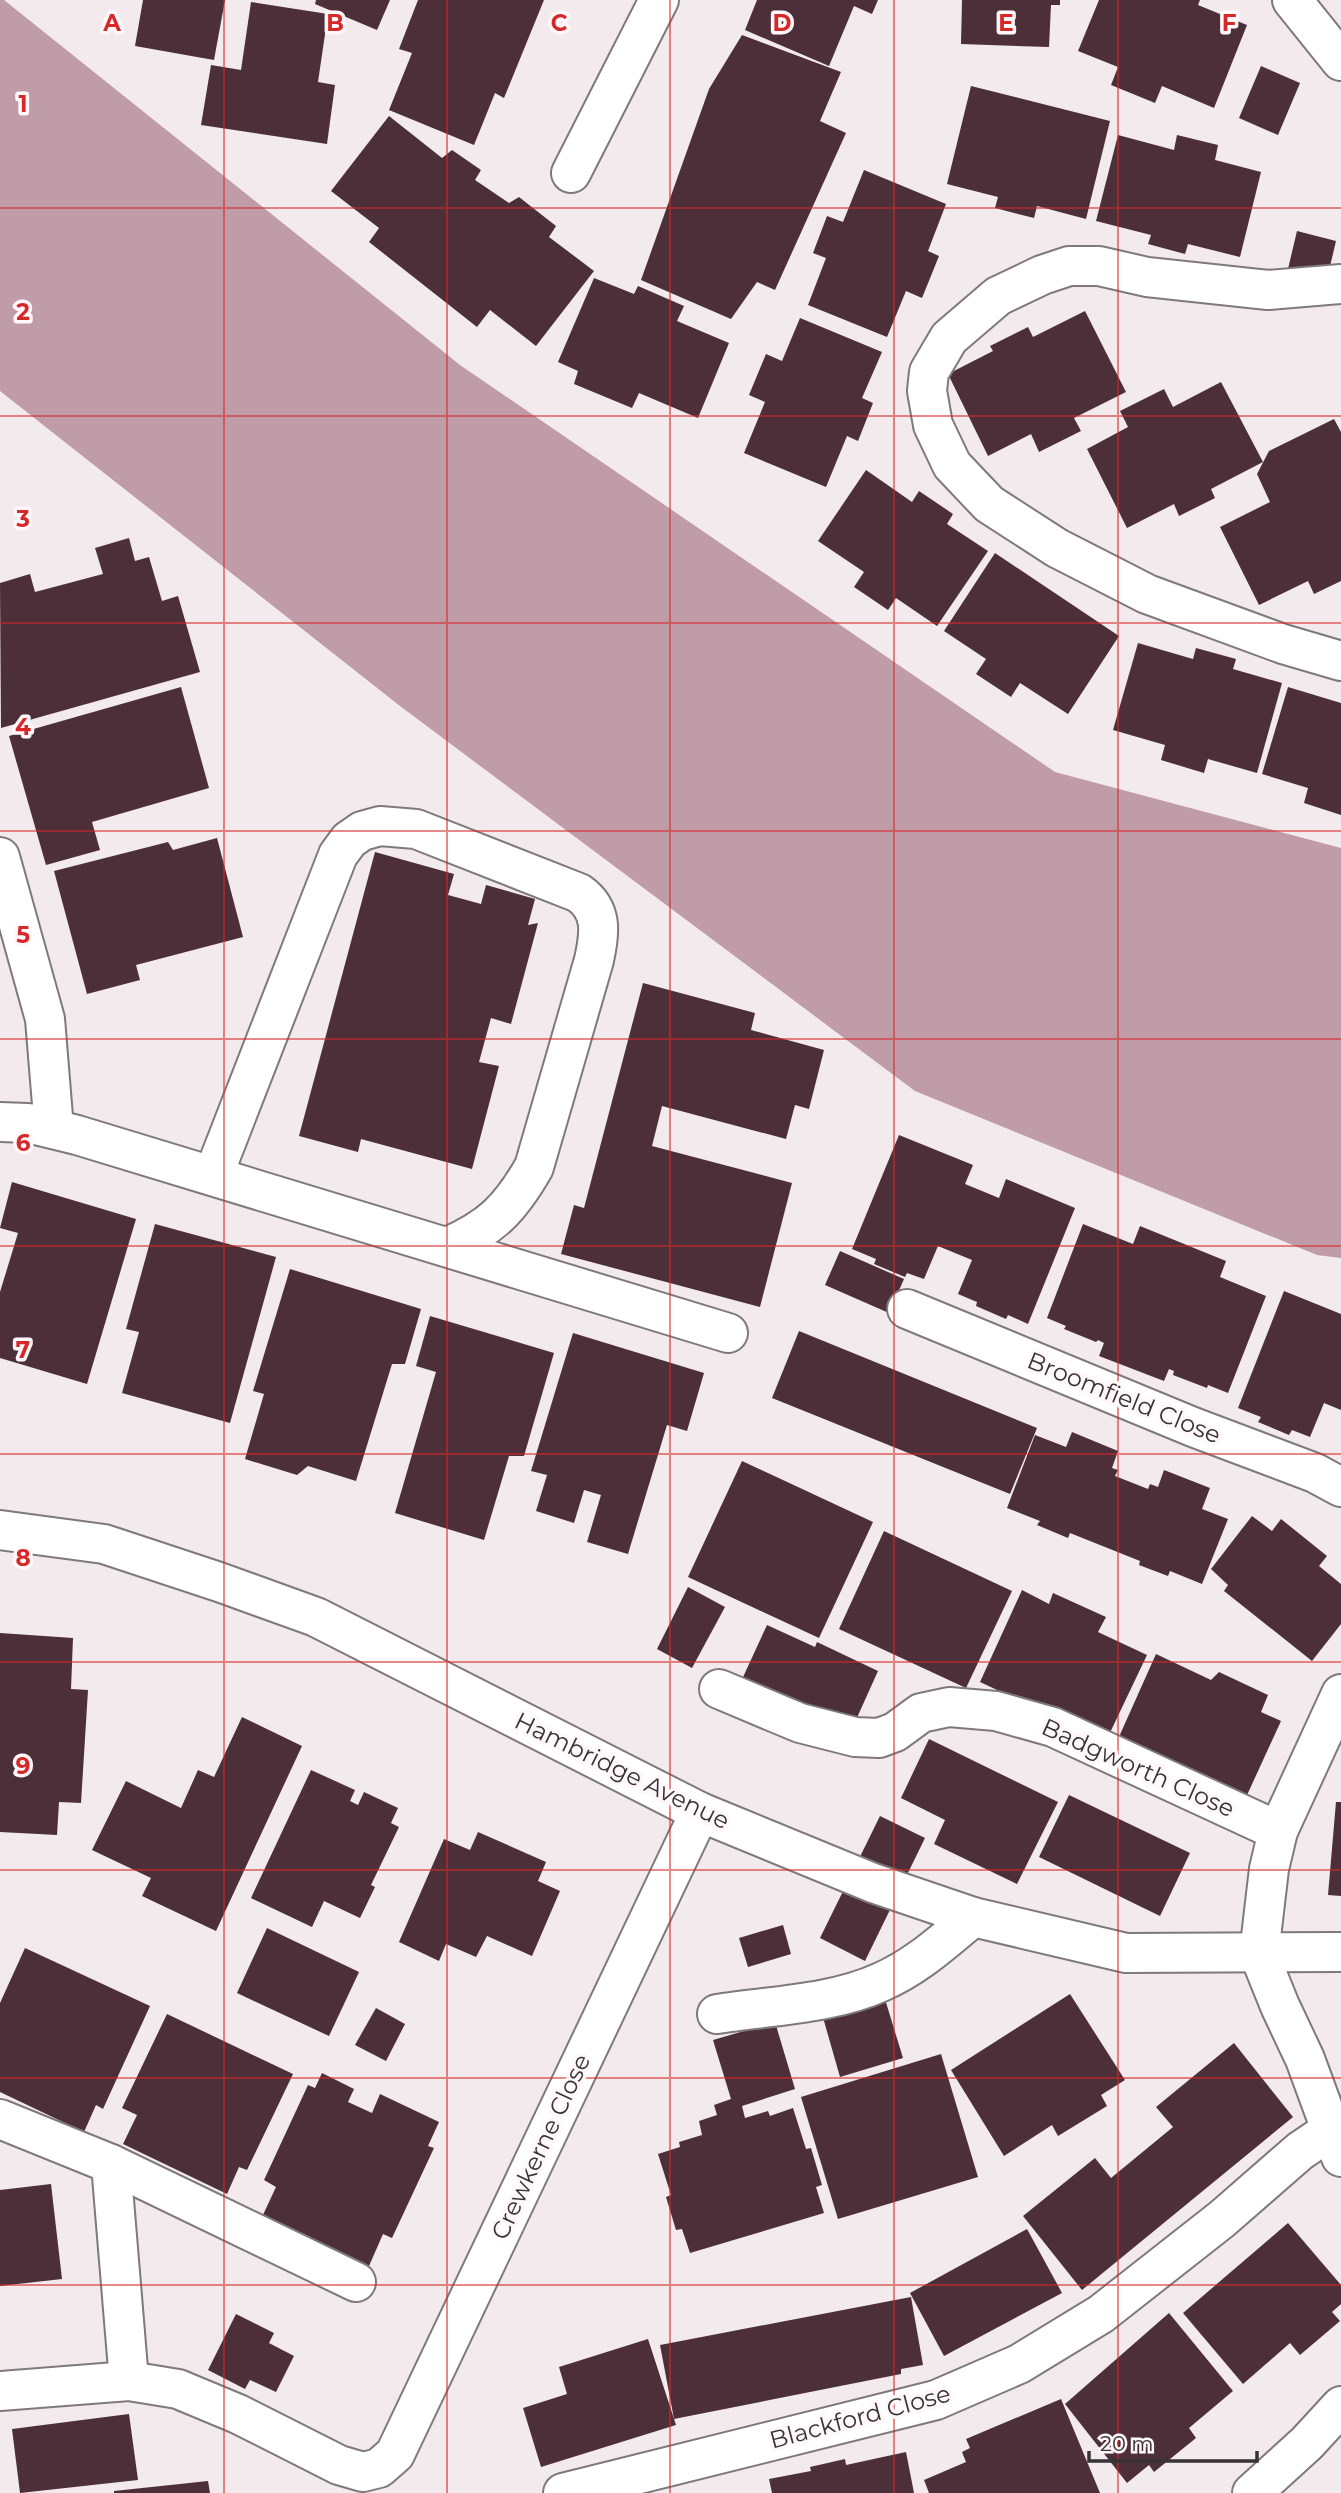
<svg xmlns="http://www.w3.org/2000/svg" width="1341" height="2493" viewBox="0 0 1341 2493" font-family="Montserrat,sans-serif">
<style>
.forest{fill:#c09ca8}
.building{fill:#4c2f39}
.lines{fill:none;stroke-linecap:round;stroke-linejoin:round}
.minor-casing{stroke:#7f797b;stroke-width:42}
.minor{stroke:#fff;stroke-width:38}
.grid{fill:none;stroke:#d62828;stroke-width:2;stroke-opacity:0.55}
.labels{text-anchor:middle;stroke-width:7;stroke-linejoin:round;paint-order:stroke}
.street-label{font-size:24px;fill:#373435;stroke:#fff7fa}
.grid-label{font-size:23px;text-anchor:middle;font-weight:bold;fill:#d62828;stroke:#fff7fa;stroke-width:7;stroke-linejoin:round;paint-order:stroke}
</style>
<rect width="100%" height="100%" fill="#f2eaec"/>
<path class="forest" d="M0,0H4L460,365L1055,772L1341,848V1258L1317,1255L915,1091L400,706L0,391Z"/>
<g class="building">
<path d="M143,0H225L214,60L135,46Z"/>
<path d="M316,0H390L377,30L315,4Z"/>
<path d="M418,0H544L504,98L495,93L474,145L389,110L412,53L399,49Z"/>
<path d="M757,0H878L872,14L854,6L829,66L745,30Z"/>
<path d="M962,0H1060V5H1051L1049,47L961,44Z"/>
<path d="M1099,0H1200L1198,5L1247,25L1214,108L1162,86L1155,103L1111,85L1118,67L1078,51Z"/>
<path d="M251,2L328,14L318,82L335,85L327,144L201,125L211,65L241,70Z"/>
<path d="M742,35L841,72L820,121L846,133L775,290L757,282L731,319L641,280L709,89Z"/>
<path d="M1261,66L1300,83L1278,135L1239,118Z"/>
<path d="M971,86L1110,121L1086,219L1037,206L1034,218L995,208L998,197L947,184Z"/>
<path d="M389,116L442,158L452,150L481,170L475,180L509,203L519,197L556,226L549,237L594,271L536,346L490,310L477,327L369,242L379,228L331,191Z"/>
<path d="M1118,135L1174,150L1177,135L1218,145L1215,160L1261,172L1240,257L1188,244L1185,254L1148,244L1151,235L1096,221Z"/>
<path d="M864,170L946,204L928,251L939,256L922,298L906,291L887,337L808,305L826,258L813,253L827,216L843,222Z"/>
<path d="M1297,231L1336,241L1327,279L1288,269Z"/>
<path d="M594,278L634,294L638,286L684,306L677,321L729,343L698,418L639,393L632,408L574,384L578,371L558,362Z"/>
<path d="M1085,311L1126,392L1074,418L1081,431L1039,452L1031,434L988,456L948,374L993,351L990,346L1028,327L1033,337Z"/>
<path d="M800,318L882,352L862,398L873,403L858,441L847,436L826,487L744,453L765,402L749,395L766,354L782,361Z"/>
<path d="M1221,382L1263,462L1211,489L1215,498L1179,516L1174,504L1127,528L1087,449L1128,427L1120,411L1164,389L1173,407Z"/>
<path d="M1334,419L1341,432V581L1314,594L1308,581L1259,605L1220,527L1270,502L1257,474L1269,451Z"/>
<path d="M866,470L912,502L919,491L953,514L947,524L988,551L937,626L896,598L888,610L854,587L864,572L818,541Z"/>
<path d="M129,538L135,561L149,557L162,601L178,596L200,672L1,728L0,583L30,574L35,592L103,574L95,548Z"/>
<path d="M995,553L1119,636L1068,714L1020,683L1011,697L976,674L986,659L944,631Z"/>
<path d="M1138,643L1193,659L1196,648L1236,659L1233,669L1282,683L1257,773L1208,759L1204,773L1161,760L1165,745L1113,730Z"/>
<path d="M181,687L209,788L92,822L100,850L46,865L9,736Z"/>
<path d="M1288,687L1341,703V815L1304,803L1308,788L1262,774Z"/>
<path d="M217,838L243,937L136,965L140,980L87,994L54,871L168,842L173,850Z"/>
<path d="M375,852L454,874L448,895L481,904L486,885L535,899L528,925L538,923L511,1024L491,1018L479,1062L499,1066L472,1169L361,1139L358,1152L299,1136Z"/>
<path d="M643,983L755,1013L751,1030L824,1050L809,1109L795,1105L786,1139L662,1106L652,1146L792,1183L760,1307L561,1254L574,1205L584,1208Z"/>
<path d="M899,1135L973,1165L965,1184L999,1198L1006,1179L1075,1208L1028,1324L1008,1315L1006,1319L976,1306L977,1302L958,1294L972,1260L938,1246L924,1279L907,1273L905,1277L874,1264L876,1259L852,1249Z"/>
<path d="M12,1182L136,1219L87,1384L0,1358V1292L18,1233L0,1228Z"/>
<path d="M155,1224L276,1257L230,1423L122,1393L139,1332L126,1329Z"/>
<path d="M1083,1224L1133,1244L1140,1226L1226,1261L1220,1277L1266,1296L1228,1393L1208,1385L1207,1388L1173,1375L1174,1371L1169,1369L1164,1381L1099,1356L1104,1343L1098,1340L1096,1342L1064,1329L1066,1326L1047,1318Z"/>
<path d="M840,1251L904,1279L889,1313L825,1285Z"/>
<path d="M290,1269L421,1309L405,1364H392L356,1481L308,1466L297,1475L245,1459L264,1394L253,1391Z"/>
<path d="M1284,1291L1341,1314V1410L1324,1403L1310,1437L1292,1430L1289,1435L1258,1422L1261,1417L1238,1408Z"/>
<path d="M430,1316L554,1353L524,1456H509L484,1540L395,1513L436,1372L416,1366Z"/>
<path d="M799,1331L1037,1428L1010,1494L772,1398Z"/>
<path d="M573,1333L704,1373L687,1431L667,1425L628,1554L587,1542L601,1495L584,1490L574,1523L536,1511L547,1475L531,1471Z"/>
<path d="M1072,1432L1118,1451L1112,1468L1118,1470L1115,1476L1148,1489L1150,1484L1158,1487L1164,1470L1210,1488L1202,1509L1228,1519L1202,1584L1170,1571L1168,1576L1139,1565L1140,1561L1070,1533L1068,1538L1037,1525L1040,1521L1007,1508L1035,1435L1066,1447Z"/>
<path d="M742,1461L873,1522L819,1638L688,1577Z"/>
<path d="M1252,1516L1272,1531L1281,1519L1327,1556L1319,1566L1341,1584V1624L1312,1661L1224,1591L1228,1585L1211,1569Z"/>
<path d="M884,1531L1012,1591L966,1688L839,1629Z"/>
<path d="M688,1587L725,1607L692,1668L657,1649Z"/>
<path d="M1022,1590L1049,1604L1053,1593L1106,1617L1098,1632L1147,1655L1106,1741L980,1682Z"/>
<path d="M767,1625L815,1647L817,1642L878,1671L851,1731L738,1688Z"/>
<path d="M0,1633L73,1638L71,1689L88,1690L81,1803L59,1802L57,1835L0,1832Z"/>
<path d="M1156,1654L1211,1680L1219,1672L1268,1695L1261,1712L1281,1721L1242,1806L1114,1748Z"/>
<path d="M242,1717L302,1746L216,1931L142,1896L151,1878L92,1850L126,1781L181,1808L198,1770L214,1777Z"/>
<path d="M929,1739L1058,1802L1017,1884L934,1844L945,1820L901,1798Z"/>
<path d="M311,1770L355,1790L350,1801L358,1805L364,1792L398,1808L391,1823L399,1827L371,1885L375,1887L360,1918L324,1901L312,1927L251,1898Z"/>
<path d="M1069,1795L1190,1853L1160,1916L1039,1857Z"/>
<path d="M1336,1802H1341V1896L1328,1895Z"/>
<path d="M880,1816L925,1838L865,1961L820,1938Z"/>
<path d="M478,1832L546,1862L538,1881L560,1891L532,1956L487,1936L476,1957L446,1944L439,1961L399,1942L444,1839L470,1850Z"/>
<path d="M783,1925L791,1954L748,1967L739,1938Z"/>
<path d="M267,1928L359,1972L329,2036L237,1993Z"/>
<path d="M25,1948L150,2006L103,2109L96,2105L84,2132L0,2092V2003Z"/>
<path d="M1070,1994L1125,2080L1101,2095L1107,2106L1058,2136L1052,2125L1004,2156L951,2070Z"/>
<path d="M884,1996L903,2058L840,2077L822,2014Z"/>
<path d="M376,2008L405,2024L386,2061L355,2045Z"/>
<path d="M167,2014L293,2074L247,2170L239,2167L227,2194L123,2144L137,2115L122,2108Z"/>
<path d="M775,2022L795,2089L742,2106L745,2118L768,2111L770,2116L793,2108L806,2149L811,2148L822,2185L816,2187L824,2213L690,2253L682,2229L676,2230L666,2197L671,2195L658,2154L680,2147L679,2142L702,2135L699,2121L717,2115L714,2105L731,2099L713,2040Z"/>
<path d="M1234,2043L1293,2117L1082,2290L1023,2216L1095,2158L1111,2178L1173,2127L1156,2107Z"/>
<path d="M941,2054L978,2177L838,2219L801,2097Z"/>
<path d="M322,2073L354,2089L348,2102L372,2113L380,2094L439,2122L428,2146L434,2148L392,2238L383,2234L369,2266L262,2217L276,2187L264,2180L308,2085L315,2088Z"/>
<path d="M51,2184L62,2279L0,2286V2190Z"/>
<path d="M1288,2223L1341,2285V2304L1332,2312L1340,2321L1300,2355L1290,2343L1243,2384L1183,2313Z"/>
<path d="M1027,2229L1062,2293L944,2356L910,2293Z"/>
<path d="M911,2297L923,2365L901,2369V2374L674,2419L660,2345Z"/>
<path d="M1169,2313L1233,2391L1189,2428L1196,2438L1154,2472L1149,2465L1127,2483L1065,2404Z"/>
<path d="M236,2314L274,2333L269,2343L294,2356L276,2392L250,2380L245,2389L208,2370Z"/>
<path d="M648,2339L676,2425L541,2467L523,2408L567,2394L559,2367Z"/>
<path d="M1061,2399L1100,2493H929L924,2480L966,2462L962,2452L970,2448L966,2439Z"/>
<path d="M129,2414L138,2480L20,2493L12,2429Z"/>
<path d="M906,2452L914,2493H772L769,2479L811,2471L810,2467L845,2459L846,2465Z"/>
<path d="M208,2481L210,2493H114V2491Z"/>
</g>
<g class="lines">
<defs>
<g id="minor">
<path d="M1292,0L1341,61"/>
<path d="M571,173L659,0"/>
<path d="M1341,284L1268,290L1147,277L1099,266H1069L1042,275L998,296L949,338L929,372L927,391L933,425L952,465L989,504L1057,548L1147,594L1283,644L1341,661"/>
<path d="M0,857L45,1019L54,1129"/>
<path d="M0,1122L28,1123L77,1135L728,1333"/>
<path d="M213,1176L338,855L349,840L362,831L380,826L416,829L579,893C603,910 600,933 594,960L534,1167C510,1209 491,1228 447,1247"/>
<path d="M907,1309L1193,1427L1315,1473L1341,1487"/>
<path d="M0,1530L104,1544L219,1582L316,1617L700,1812L873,1883L973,1917L1126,1953L1341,1952"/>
<path d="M719,1689L800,1723L855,1737L879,1738L895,1732L921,1713L949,1707L996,1711L1053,1727L1278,1831"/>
<path d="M1341,1694L1278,1831L1269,1869L1259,1954L1280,2006L1305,2059L1341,2157"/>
<path d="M717,2014C769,2006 834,2004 881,1982C916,1967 944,1941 973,1917"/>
<path d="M0,2119L111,2164L356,2282"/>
<path d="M111,2164L129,2381"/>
<path d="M0,2391L129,2381L178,2389L238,2414L339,2465L363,2472L379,2468L395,2454L700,1812"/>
<path d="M563,2493L936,2400L1019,2364L1101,2314L1222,2219L1300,2151L1331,2130"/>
<path d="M1252,2493L1307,2443L1341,2406"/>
</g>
</defs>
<use href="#minor" class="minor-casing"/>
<use href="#minor" class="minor"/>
</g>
<path class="grid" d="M224,0V2493M447,0V2493M670,0V2493M894,0V2493M1118,0V2493M0,208H1341M0,416H1341M0,623H1341M0,831H1341M0,1039H1341M0,1246H1341M0,1454H1341M0,1662H1341M0,1870H1341M0,2078H1341M0,2285H1341"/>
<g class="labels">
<g class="street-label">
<text transform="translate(1124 1398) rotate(22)" y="8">Broomfield Close</text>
<text transform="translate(1138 1768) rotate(24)" y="8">Badgworth Close</text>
<text transform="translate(622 1771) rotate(26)" y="8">Hambridge Avenue</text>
<text transform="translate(541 2147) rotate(-65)" y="8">Crewkerne Close</text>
<text transform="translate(860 2417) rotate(-15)" y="8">Blackford Close</text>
</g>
</g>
<g class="grid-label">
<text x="112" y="31">A</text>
<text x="335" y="31">B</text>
<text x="559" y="31">C</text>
<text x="782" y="31">D</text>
<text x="1006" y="31">E</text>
<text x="1229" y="31">F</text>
<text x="23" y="112">1</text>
<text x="23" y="320">2</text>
<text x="23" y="527">3</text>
<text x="23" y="735">4</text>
<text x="23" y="943">5</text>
<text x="23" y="1151">6</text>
<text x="23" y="1358">7</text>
<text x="23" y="1566">8</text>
<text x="23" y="1774">9</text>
</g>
<path d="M1089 2451v10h168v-10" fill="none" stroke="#373435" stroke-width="3.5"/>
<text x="1100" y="2451" font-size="21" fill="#373435" stroke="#fff7fa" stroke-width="5" paint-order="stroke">20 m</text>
</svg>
